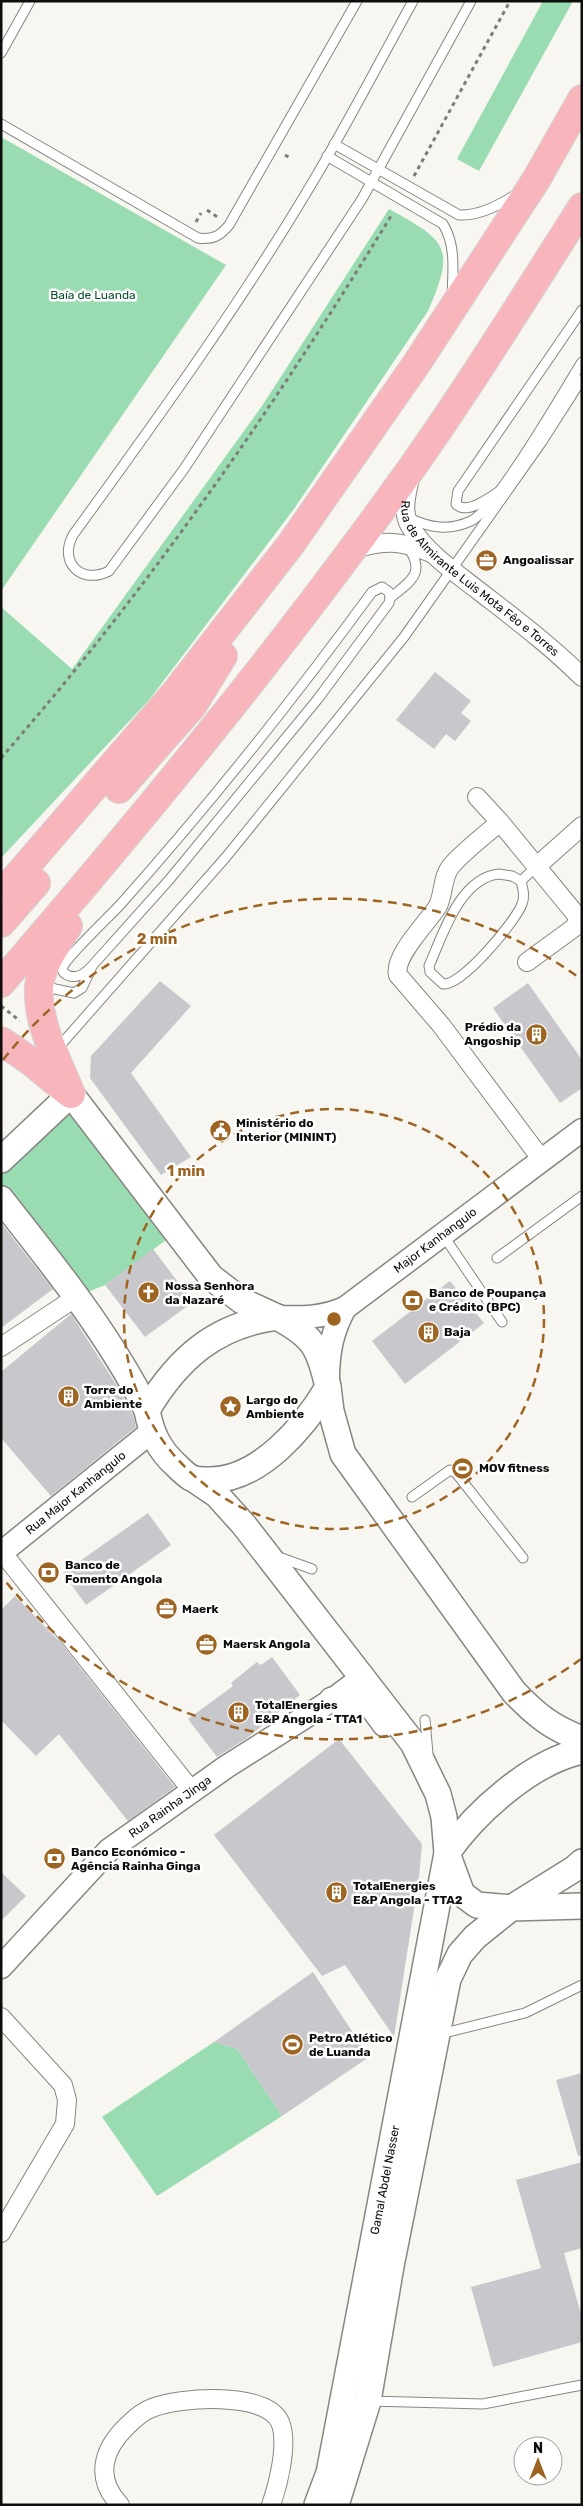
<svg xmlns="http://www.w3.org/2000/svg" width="583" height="2506" viewBox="0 0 583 2506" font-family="Rubik,sans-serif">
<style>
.green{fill:#99dcb1}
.building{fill:#c7c7cc}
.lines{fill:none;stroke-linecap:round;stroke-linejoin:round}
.service-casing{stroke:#878681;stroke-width:11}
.minor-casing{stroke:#878681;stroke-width:20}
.tertiary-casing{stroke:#878681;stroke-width:25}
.secondary-casing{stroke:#878681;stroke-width:28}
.primary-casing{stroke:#d4d3d3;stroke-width:30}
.path{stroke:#7d7c79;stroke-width:3;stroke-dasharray:4 4;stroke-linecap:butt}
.service{stroke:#fff;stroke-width:9}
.minor{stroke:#fff;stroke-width:18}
.tertiary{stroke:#fff;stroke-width:22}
.secondary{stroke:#fff;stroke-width:25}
.primary{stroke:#f8b5bc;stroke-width:28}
.ring{fill:none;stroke:#9d6422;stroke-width:2.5;stroke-dasharray:9 6}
.labels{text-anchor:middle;stroke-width:5;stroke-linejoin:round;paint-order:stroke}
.park-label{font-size:12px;fill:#0d512f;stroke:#fff}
.poi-label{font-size:12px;font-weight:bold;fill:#0e0d0c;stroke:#fff;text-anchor:start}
.street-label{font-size:12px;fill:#0e0d0c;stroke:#fff}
.centre{fill:#9d6422;stroke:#fff;stroke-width:2.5}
.ring-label{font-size:15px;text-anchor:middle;font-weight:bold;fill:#9d6422;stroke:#fff;stroke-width:5;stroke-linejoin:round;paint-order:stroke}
</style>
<rect width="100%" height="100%" fill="#f7f6f1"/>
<g class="green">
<path d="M543,1H573L479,171L457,159Z"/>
<path d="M1,137L226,265L1,591Z"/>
<path d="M389,209C447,241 456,247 428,311L294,509L149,700L1,858V607L72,669L262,406Z"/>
<path d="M71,1094L177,1232L105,1285L78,1296L1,1199V1160Z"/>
<path d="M214,2042L237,2049L282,2116L157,2196L102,2117Z"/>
</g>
<g class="building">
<path d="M435,672L471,701L461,713L471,721L455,741L446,734L434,749L396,720Z"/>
<path d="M160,981L191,1006L131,1073L191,1157L161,1175L90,1078L91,1056Z"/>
<path d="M528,983L582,1060V1088L560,1103L493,1008Z"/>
<path d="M1,1223L53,1289L1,1328Z"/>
<path d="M153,1249L193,1302L145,1337L105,1285Z"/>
<path d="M450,1281L484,1323L405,1384L372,1341Z"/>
<path d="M71,1314L119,1389L133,1415L136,1427L51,1496L1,1438V1372Z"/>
<path d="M148,1513L171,1545L86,1605L63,1573Z"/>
<path d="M15,1596L60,1642L175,1787L128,1821L59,1734L36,1756L1,1720V1610Z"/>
<path d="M272,1657L300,1695L247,1738L217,1757L188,1719L233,1686L231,1683L257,1662L261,1665Z"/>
<path d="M339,1739L422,1844L419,1877L394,2037L345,1965L322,1976L214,1835Z"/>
<path d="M1,1872L26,1896L1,1921Z"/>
<path d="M313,1972L369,2057L282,2116L237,2049L214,2042Z"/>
<path d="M582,2073V2155L578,2156L556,2080Z"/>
<path d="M582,2162V2248L564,2253L582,2318V2342L493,2367L471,2287L541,2268L516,2180Z"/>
</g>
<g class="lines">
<defs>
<g id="service">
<path d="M413,1C381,59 351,117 318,173C244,299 158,418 73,535C58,563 82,585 109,571L184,469L362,199L471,1"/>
<path d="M1,53L30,1"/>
<path d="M1,124L198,238C213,240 220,236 229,225L357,1"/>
<path d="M334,144L459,215C479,216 498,206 515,195"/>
<path d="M327,156L443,224C456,245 453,271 452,295"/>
<path d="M498,492C488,499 466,515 456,504L458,491L582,310"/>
<path d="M409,518C430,528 449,531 471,521C496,509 563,392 582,362"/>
<path d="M390,598L389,592L382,587L372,592C293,700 209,805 120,905C109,917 64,959 62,969L64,973C74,981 85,974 92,966L169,880L317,700L389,603L390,598C411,581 426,573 408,547"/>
<path d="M499,874L512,876L521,881C523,889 525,896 522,904C516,921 461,987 443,984L430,972L429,966C443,934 460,878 499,874Z"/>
<path d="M521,881L537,866"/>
<path d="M42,983L55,989L74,993L82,988L91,969"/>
<path d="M57,1049L226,857L404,637L541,443L582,379"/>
<path d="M443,1235L502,1322"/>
<path d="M497,1258L582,1196"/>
<path d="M412,1497L450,1470L456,1473L523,1558"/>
<path d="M276,1556L312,1569"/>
<path d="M425,1720L428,1754"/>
<path d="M440,2034L525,2013L582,1985"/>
<path d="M369,2401L483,2404L582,2385"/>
</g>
<g id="minor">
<path id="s1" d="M410,478C407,493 401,511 410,526C425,552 456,573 479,591C515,619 550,645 582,677"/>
<path d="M353,550C383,539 402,541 431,553"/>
<path d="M477,797L500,822"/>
<path d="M537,866L582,826"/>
<path d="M527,962L575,927L578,917L500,822C484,836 465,850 451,866C442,877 444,893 438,906C428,922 393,956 398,975L441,1025L542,1160"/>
<path d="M1,1347L78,1296"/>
<path d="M2,1552L192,1791"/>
<path d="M1,2017L63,2085L67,2100L65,2124L1,2233"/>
<path d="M120,2505C94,2478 103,2449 127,2426C134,2419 143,2411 152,2408C179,2397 266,2391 280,2422C289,2443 278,2485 271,2505"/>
</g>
<g id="tertiary">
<path id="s2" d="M277,1317C302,1318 322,1318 345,1308L582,1130"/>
<path d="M328,1379C328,1353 332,1331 345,1308"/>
<path id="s3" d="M1,1553L151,1432"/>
<path id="s4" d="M1,1967L109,1850L226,1767L332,1700L363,1677"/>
</g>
<g id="secondary">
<path d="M1,1160L71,1094L211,1277L242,1301L277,1317"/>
<path d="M1,1199C54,1266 108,1333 147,1410"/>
<path d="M277,1317C314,1337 319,1347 328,1387C305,1426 260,1480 210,1480C205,1480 196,1480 191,1478C186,1475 181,1470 177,1466C159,1450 151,1433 147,1410C178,1358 216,1325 277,1317Z"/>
<path d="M328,1387L331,1411L343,1454L514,1692C536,1715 552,1728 582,1739"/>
<path d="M192,1478L217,1495L244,1525L413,1743L438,1794L444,1817L447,1853L329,2473L317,2505"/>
<path d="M332,1700L371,1705L385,1724"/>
<path d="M582,1751C531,1762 476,1812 447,1853L462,1894L477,1905L511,1908L574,1869L582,1862"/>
<path d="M336,2505L368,2401L391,2266L448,1979L460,1954L475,1937L511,1908L582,1906"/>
</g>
<g id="primary">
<path d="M119,789L193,705L223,656"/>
<path d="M1,895L175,693L291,544L417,363L536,180L582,99"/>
<path d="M1,923L36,883"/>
<path d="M68,926C57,943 45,960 40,980C33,1016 58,1062 71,1094"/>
<path d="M1,983C144,817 284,647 411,469C471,384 526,295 582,207"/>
<path d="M1,1041L29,1060L68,1092"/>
</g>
</defs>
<use href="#service" class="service-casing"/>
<use href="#minor" class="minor-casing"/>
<use href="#tertiary" class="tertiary-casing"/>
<use href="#secondary" class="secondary-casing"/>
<use href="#primary" class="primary-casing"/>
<g class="path">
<path d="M285,155L292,159"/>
<path d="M414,176L510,1"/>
<path d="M207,210L219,218"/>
<path d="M196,222L201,213"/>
<path d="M1,758C148,590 275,406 391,216"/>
<path d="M1,1006L20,1021"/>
</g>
<use href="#service" class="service"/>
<use href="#minor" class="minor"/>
<use href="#tertiary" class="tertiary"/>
<use href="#secondary" class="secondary"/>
<use href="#primary" class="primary"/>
</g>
<g class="ring">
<circle cx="334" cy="1319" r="210"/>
<path d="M581 1659A420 420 0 0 1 3 1578M3 1060A420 420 0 0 1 581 979"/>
</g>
<defs>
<symbol id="office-disc" viewBox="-11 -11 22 22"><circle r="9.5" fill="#9d6422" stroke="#fff"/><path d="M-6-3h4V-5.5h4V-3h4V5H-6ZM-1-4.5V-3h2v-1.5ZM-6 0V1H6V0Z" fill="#fff"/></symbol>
<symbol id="building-disc" viewBox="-11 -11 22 22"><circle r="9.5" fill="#9d6422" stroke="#fff"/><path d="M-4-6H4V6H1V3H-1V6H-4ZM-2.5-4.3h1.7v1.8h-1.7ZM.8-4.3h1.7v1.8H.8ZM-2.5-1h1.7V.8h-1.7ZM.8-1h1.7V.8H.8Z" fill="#fff"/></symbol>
<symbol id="civic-disc" viewBox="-11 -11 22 22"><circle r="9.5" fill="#9d6422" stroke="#fff"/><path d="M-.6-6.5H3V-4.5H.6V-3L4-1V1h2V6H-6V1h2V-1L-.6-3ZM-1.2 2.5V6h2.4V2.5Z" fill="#fff"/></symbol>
<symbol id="church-disc" viewBox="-11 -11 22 22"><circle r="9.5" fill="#9d6422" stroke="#fff"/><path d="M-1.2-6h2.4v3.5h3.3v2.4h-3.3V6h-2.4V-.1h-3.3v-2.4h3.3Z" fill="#fff"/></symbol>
<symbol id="bank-disc" viewBox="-11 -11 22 22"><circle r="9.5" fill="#9d6422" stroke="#fff"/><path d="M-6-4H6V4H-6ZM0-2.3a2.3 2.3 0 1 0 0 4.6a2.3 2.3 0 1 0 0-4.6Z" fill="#fff"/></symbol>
<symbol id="sight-disc" viewBox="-11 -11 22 22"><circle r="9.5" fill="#9d6422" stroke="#fff"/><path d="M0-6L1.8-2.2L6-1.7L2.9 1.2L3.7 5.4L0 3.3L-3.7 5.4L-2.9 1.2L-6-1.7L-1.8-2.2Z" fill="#fff"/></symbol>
<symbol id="stadium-disc" viewBox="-11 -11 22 22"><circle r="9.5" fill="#9d6422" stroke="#fff"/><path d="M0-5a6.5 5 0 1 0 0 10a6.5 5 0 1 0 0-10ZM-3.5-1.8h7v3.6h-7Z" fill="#fff"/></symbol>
</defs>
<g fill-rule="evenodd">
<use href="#office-disc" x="474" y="548" width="25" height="25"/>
<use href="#building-disc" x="524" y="1022" width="25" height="25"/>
<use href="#civic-disc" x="208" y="1118" width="25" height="25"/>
<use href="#church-disc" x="136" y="1280" width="25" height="25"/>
<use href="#bank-disc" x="400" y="1288" width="25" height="25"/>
<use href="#building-disc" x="416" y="1320" width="25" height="25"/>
<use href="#building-disc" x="56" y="1384" width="25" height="25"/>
<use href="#sight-disc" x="218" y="1394" width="25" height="25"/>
<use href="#stadium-disc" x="450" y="1456" width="25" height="25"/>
<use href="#bank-disc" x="36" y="1560" width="25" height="25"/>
<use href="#office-disc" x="154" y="1596" width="25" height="25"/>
<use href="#office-disc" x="194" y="1632" width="25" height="25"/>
<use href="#building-disc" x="226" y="1700" width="25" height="25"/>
<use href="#bank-disc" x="42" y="1846" width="25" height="25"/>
<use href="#building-disc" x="324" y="1880" width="25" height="25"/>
<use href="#stadium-disc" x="280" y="2032" width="25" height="25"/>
</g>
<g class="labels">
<g class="park-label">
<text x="93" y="299">Baía de Luanda</text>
</g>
<g class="poi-label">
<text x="503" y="564">Angoalissar</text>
<text x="521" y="1031" text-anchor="end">Prédio da<tspan x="521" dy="14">Angoship</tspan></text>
<text x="236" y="1127">Ministério do<tspan x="236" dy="14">Interior (MININT)</tspan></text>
<text x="165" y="1290">Nossa Senhora<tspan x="165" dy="14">da Nazaré</tspan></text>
<text x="429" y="1297">Banco de Poupança<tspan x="429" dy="14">e Crédito (BPC)</tspan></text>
<text x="444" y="1336">Baja</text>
<text x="84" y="1394">Torre do<tspan x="84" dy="14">Ambiente</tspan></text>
<text x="246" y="1404">Largo do<tspan x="246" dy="14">Ambiente</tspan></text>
<text x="479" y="1472">MOV fitness</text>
<text x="65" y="1569">Banco de<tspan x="65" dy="14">Fomento Angola</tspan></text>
<text x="182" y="1613">Maerk</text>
<text x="223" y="1648">Maersk Angola</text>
<text x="255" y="1709">TotalEnergies<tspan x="255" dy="14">E&amp;P Angola - TTA1</tspan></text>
<text x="71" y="1856">Banco Económico -<tspan x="71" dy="14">Agência Rainha Ginga</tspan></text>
<text x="353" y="1890">TotalEnergies<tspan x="353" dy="14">E&amp;P Angola - TTA2</tspan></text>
<text x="309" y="2042">Petro Atlético<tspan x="309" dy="14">de Luanda</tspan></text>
</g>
<g class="street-label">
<text dy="4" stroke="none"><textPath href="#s1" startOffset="134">Rua de Almirante Luis Mota Fêo e Torres</textPath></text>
<text dy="4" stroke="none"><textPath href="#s2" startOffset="182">Major Kanhangulo</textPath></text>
<text dy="4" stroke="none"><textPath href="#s3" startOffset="96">Rua Major Kanhangulo</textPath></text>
<text dy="4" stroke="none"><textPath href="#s4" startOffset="234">Rua Rainha Jinga</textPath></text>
<text transform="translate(385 2180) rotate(-79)" y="4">Gamal Abdel Nasser</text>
</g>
</g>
<circle cx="334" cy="1319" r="8" class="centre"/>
<g class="ring-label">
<text x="157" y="944">2 min</text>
<text x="186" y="1176">1 min</text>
</g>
<rect width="583" height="2506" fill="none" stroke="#0e0d0c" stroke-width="5"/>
<g transform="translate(538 2461)"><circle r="24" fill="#ffffff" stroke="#9f9e9e"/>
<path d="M0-4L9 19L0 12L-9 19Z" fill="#9d6422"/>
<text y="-8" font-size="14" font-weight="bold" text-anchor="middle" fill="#0e0d0c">N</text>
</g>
</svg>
